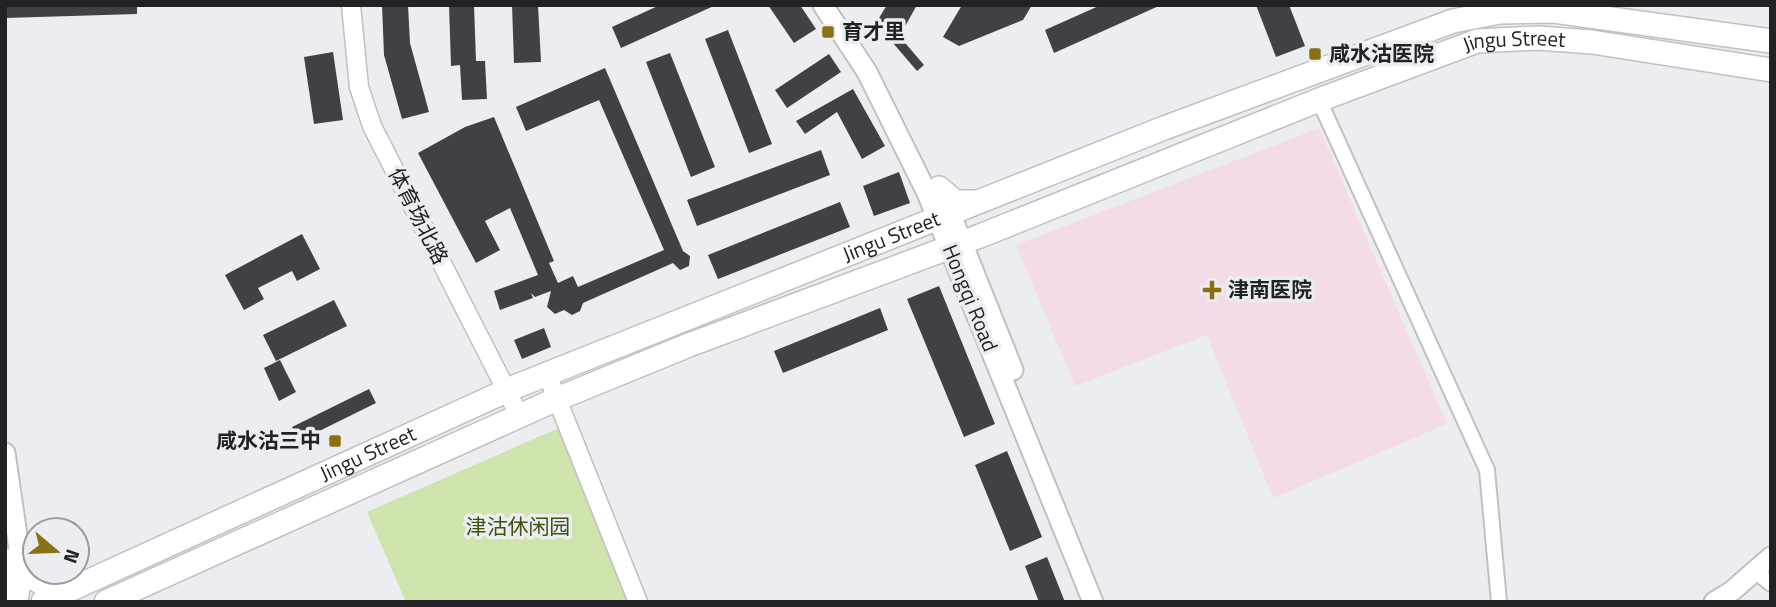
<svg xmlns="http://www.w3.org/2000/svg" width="1776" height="607" viewBox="0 0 1776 607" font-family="'Titillium Web','Noto Sans SC',sans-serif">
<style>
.medical{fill:#f3dce8}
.green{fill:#cfe3ac}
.building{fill:#414145}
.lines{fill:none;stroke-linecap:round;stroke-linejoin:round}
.minor-casing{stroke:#c0c0c4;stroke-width:18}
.tertiary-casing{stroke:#c0c0c4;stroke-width:21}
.secondary-casing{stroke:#c0c0c4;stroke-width:23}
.primary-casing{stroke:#c0c0c4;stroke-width:26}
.minor{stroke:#fff;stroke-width:14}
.tertiary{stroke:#fff;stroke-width:18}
.secondary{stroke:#fff;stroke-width:19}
.primary{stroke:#fff;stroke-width:23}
.poi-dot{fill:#897113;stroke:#ecedf1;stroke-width:2.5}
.labels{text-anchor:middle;stroke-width:7;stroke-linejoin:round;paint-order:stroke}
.poi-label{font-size:21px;font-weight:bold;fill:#222224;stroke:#ecedf1;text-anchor:start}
.street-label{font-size:21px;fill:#222224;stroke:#ecedf1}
.park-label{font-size:21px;fill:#3e510e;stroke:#ecedf1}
</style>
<rect width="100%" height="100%" fill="#ecedf1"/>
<path class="medical" d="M1319,128L1447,424L1273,498L1207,335L1075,386L1016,245Z"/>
<path class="green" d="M559,428L628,602H406L367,512Z"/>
<g class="building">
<path d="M5,5H137V14L5,18Z"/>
<path d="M382,5H408L410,43L429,112L402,119L384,55Z"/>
<path d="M449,5H474L476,61H485L487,99L462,100L460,65L451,66Z"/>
<path d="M512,5H538L541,62L514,63Z"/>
<path d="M660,5H716L621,48L612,27Z"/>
<path d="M768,5H800L816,29L794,43Z"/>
<path d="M887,5H917L899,37L876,23Z"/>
<path d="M962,5H1032L1023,20L959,46L943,37Z"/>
<path d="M1101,5H1161L1054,53L1045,30Z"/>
<path d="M1256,5H1289L1305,46L1276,57Z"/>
<path d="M728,30L772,144L749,153L705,39Z"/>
<path d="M900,37L924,65L917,71L893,43Z"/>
<path d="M333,52L343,120L314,124L304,57Z"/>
<path d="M670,53L715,167L691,177L646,62Z"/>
<path d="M829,54L841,72L787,108L775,90Z"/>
<path d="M605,68L683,251L690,256L689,266L680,270L673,263L583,303L580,311L572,315L564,310L555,314L547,307L551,291L535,297L531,293L533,298L500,310L494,291L538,275L510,208L485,221L500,250L476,263L418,153L465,127L494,117L554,261L549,263L558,283L573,276L578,287L664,250L599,100L526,131L516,107Z"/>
<path d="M853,89L885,146L862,159L837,112L805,134L796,121Z"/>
<path d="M821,150L830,175L697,226L687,200Z"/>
<path d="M899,172L910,203L874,216L863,186Z"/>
<path d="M840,202L850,227L718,279L708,255Z"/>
<path d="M302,234L320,269L297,281L292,271L258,288L264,299L244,310L225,275Z"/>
<path d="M939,286L995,424L964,437L907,299Z"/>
<path d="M334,300L347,326L276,361L263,335Z"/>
<path d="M880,308L888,330L783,373L774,351Z"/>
<path d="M544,328L551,347L522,359L514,340Z"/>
<path d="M280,360L296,392L279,401L264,368Z"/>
<path d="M369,389L376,403L299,441L292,427Z"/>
<path d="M1007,451L1042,537L1010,551L975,465Z"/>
<path d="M1047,557L1065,602H1039L1025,566Z"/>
</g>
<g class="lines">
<defs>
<g id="minor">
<path d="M1319,100L1487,470L1499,602"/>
<path d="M1756,572L1771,584"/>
</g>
<g id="tertiary">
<path d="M351,5L359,87L372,126L519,415"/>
<path d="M547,374L638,602"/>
</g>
<g id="secondary">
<path d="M823,5L867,72L927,193L1093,602"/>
<path d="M945,200L1013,370"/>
<path d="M5,453L23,576"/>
<path d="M5,558L7,602"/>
<path d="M1714,602L1732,591L1771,557"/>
</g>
<g id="primary">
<path d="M939,188L955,202H976"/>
<path d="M22,561C34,583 45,589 69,586"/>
<path d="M16,602L22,561"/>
<path id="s1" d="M43,602L517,386L1164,128L1453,21L1500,12L1554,11L1771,41"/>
<path id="s2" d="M106,602L557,399L689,345L980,236L1319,100L1477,41L1538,38L1592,42L1771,70"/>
</g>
</defs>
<use href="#minor" class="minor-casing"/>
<use href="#tertiary" class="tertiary-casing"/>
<use href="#secondary" class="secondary-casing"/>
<use href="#primary" class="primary-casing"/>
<use href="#minor" class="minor"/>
<use href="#tertiary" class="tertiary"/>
<use href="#secondary" class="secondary"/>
<use href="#primary" class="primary"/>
</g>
<g class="poi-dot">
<rect x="821" y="25" width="14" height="14" rx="3.5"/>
<rect x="1308" y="47" width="14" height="14" rx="3.5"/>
<path d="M1208.5 279.5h7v7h7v7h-7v7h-7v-7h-7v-7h7z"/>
<rect x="328" y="434" width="14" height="14" rx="3.5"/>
</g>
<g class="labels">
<g class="poi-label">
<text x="842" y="39">育才里</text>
<text x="1329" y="61">咸水沽医院</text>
<text x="1228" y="297">津南医院</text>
<text x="321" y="448" text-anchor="end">咸水沽三中</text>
</g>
<g class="street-label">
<text dy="7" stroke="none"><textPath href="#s2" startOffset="1519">Jingu Street</textPath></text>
<text transform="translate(418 216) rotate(63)" y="7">体育场北路</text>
<text dy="7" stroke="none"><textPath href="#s1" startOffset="924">Jingu Street</textPath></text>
<text transform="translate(970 298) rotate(68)" y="7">Hongqi Road</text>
<text dy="7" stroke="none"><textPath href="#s1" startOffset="357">Jingu Street</textPath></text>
</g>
<g class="park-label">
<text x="518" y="534">津沽休闲园</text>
</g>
</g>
<rect width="1776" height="607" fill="none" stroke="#222224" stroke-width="14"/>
<g transform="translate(56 551) rotate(109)"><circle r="33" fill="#ecedf1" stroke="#9b9c9f" stroke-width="2"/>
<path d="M0-5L12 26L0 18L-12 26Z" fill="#897113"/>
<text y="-10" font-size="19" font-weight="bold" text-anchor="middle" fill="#222224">N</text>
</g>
</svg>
